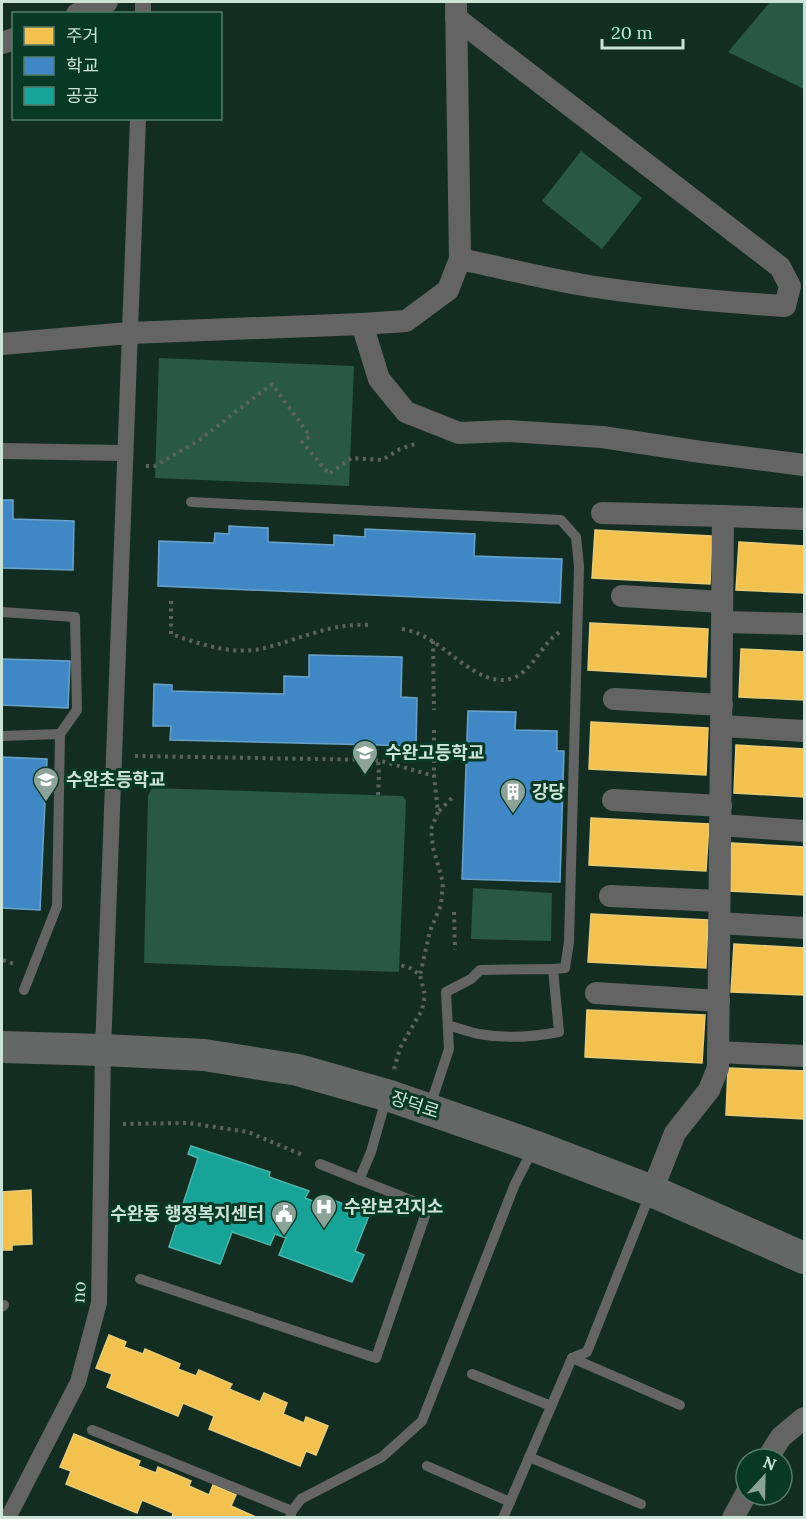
<svg xmlns="http://www.w3.org/2000/svg" width="806" height="1519" viewBox="0 0 806 1519" font-family="Lora,'Noto Sans KR',serif">
<style>
.green{fill:#295844}
.homes{fill:#f2c14e;stroke:#e7cb77;stroke-width:1.5}
.schools{fill:#3f88c5;stroke:#69a3ca;stroke-width:1.5}
.public{fill:#17a398;stroke:#4db6ab;stroke-width:1.5}
.lines{fill:none;stroke-linecap:round;stroke-linejoin:round}
.path{stroke:#5b6360;stroke-width:4;stroke-dasharray:3 4.5;stroke-linecap:butt}
.service{stroke:#656465;stroke-width:10}
.pedestrian{stroke:#656465;stroke-width:16}
.minor{stroke:#656465;stroke-width:22}
.secondary{stroke:#656666;stroke-width:32}
.labels{text-anchor:middle;stroke-width:6;stroke-linejoin:round;paint-order:stroke}
.poi-label{font-size:18px;font-weight:bold;fill:#cce3d7;stroke:#083826;text-anchor:start}
.street-label{font-size:18px;fill:#cce3d7;stroke:#083826}
</style>
<rect width="100%" height="100%" fill="#132d23"/>
<g class="green">
<path d="M770,2H804V89L728,52Z"/>
<path d="M581,151L642,198L602,249L542,201Z"/>
<path d="M159,358L354,366L349,486L155,478Z"/>
<path d="M152,788L402,796L406,800L399,972L144,963L148,796Z"/>
<path d="M473,888L552,893L551,941L471,939Z"/>
</g>
<g class="homes">
<path d="M595,530L712,536L710,584L592,578Z"/>
<path d="M739,542L804,546V593L736,590Z"/>
<path d="M590,623L708,629L706,677L588,670Z"/>
<path d="M741,649L804,652V700L739,697Z"/>
<path d="M591,722L708,728L706,775L589,769Z"/>
<path d="M736,745L804,749V797L734,793Z"/>
<path d="M591,818L709,824L706,871L589,865Z"/>
<path d="M731,843L804,847V895L729,891Z"/>
<path d="M591,914L708,920L706,968L588,962Z"/>
<path d="M734,944L804,948V995L731,992Z"/>
<path d="M587,1010L705,1015L702,1063L585,1057Z"/>
<path d="M728,1068L804,1071V1119L726,1115Z"/>
<path d="M31,1190L32,1244L12,1245V1250H2V1192Z"/>
<path d="M109,1335L126,1342L124,1347L143,1354L145,1349L180,1364L178,1369L196,1376L199,1370L232,1384L229,1389L260,1402L264,1393L287,1403L283,1414L304,1423L306,1417L328,1426L316,1455L306,1451L300,1466L209,1429L214,1416L183,1403L178,1416L107,1387L112,1374L96,1368Z"/>
<path d="M74,1434L140,1461L138,1466L156,1473L158,1467L191,1481L189,1486L209,1495L213,1485L236,1495L231,1506L258,1518H172L173,1513L142,1500L137,1513L66,1484L71,1471L60,1467Z"/>
</g>
<g class="schools">
<path d="M2,500H13V519L74,521L73,570L2,568Z"/>
<path d="M229,526L268,528V542L334,545V535L365,537V529L475,534L474,556L562,559L560,603L158,586L159,541L214,543L215,533L229,534Z"/>
<path d="M309,655L402,657L401,697L417,698L416,746L170,740L171,726H153L154,684L172,685V691L284,694V676L309,677Z"/>
<path d="M2,659L70,661L68,708L2,705Z"/>
<path d="M468,711L516,712L515,730L557,731V751H564L560,882L462,879Z"/>
<path d="M2,757L47,759L40,910L2,908Z"/>
</g>
<path class="public" d="M191,1146L270,1172L269,1177L309,1191L305,1198L318,1203L330,1199L370,1213L355,1251L364,1255L352,1282L279,1255L286,1238L275,1234L270,1245L232,1232L220,1264L169,1247L198,1158L188,1154Z"/>
<g class="lines">
<g class="path">
<path d="M146,466H155L198,441L272,384L310,436L302,442L329,474L351,458L382,460L400,449L418,443"/>
<path d="M171,601V634C200,644 233,656 265,648C300,639 331,623 368,625"/>
<path d="M402,629C413,631 423,635 432,641C457,656 491,696 522,673C536,662 545,641 560,632"/>
<path d="M433,641L434,710"/>
<path d="M434,730V776"/>
<path d="M135,756L378,760L434,776L438,812L431,829L433,848L443,882L441,905L430,931L420,975L410,968L400,965"/>
<path d="M378,795L379,775L378,760"/>
<path d="M439,811L452,798"/>
<path d="M454,912L455,950"/>
<path d="M3,960L14,964"/>
<path d="M394,1069L400,1048L422,1010L425,995L420,975"/>
<path d="M123,1124L189,1123L248,1132L305,1156"/>
</g>
<g class="service">
<path d="M191,502L561,520L576,537L579,566L569,942L565,968L553,969"/>
<path d="M2,612L75,617L77,710L60,734L57,906L24,990"/>
<path d="M2,736L60,734"/>
<path d="M430,1106L449,1049L446,992L471,979L480,970L553,969L559,1032C533,1037 506,1039 479,1034C469,1032 458,1028 448,1025"/>
<path d="M359,1180L371,1152L386,1099"/>
<path d="M140,1279L376,1358L428,1207L320,1164"/>
<path d="M2,1307L4,1305"/>
<path d="M572,1358L680,1405"/>
<path d="M472,1374L551,1406"/>
<path d="M92,1430L292,1511"/>
<path d="M529,1457L641,1504"/>
<path d="M427,1466L510,1502"/>
<path d="M290,1518L292,1511L301,1499L382,1457L422,1421L515,1184L533,1149"/>
<path d="M503,1518L572,1358L587,1352L650,1194"/>
</g>
<g class="pedestrian">
<path d="M143,14V2"/>
<path d="M2,451L124,453"/>
<path d="M8,1518L78,1382L99,1303L103,1050L138,118"/>
</g>
<g class="minor">
<path d="M77,14L107,2"/>
<path d="M456,18L780,267L790,286L785,306C720,302 654,296 589,286C546,279 503,268 460,259"/>
<path d="M2,43L14,39"/>
<path d="M362,324L406,321L448,290L460,259L456,2"/>
<path d="M2,344L129,333L362,324L379,379L406,412L459,433L508,431L602,437L701,452L804,465"/>
<path d="M602,513L723,516L718,1068L709,1090L675,1133L652,1191"/>
<path d="M723,516L804,519"/>
<path d="M622,596L722,602"/>
<path d="M722,622L804,624"/>
<path d="M614,699L722,705"/>
<path d="M721,726L804,731"/>
<path d="M613,800L721,806"/>
<path d="M720,825L804,831"/>
<path d="M610,896L719,901"/>
<path d="M719,923L804,928"/>
<path d="M596,993L719,1001"/>
<path d="M718,1052L804,1056"/>
<path d="M767,1459L781,1437L804,1418"/>
<path d="M733,1518L746,1494"/>
</g>
<path class="secondary" d="M2,1047L103,1050L204,1055L298,1070L393,1097L534,1146L652,1191L804,1258"/>
</g>
<defs>
<symbol id="school-pin" viewBox="-11 -11 22 30"><path d="M0 17L-7.5 6A9.5 9.5 0 1 1 7.5 6Z" fill="#8ba398" stroke="#083826"/><path d="M0-5L7-2L0 1L-7-2ZM-4 1L0 2.5L4 1V4Q0 6-4 4Z" fill="#fff"/></symbol>
<symbol id="building-pin" viewBox="-11 -11 22 30"><path d="M0 17L-7.5 6A9.5 9.5 0 1 1 7.5 6Z" fill="#8ba398" stroke="#083826"/><path d="M-4-6H4V6H1V3H-1V6H-4ZM-2.5-4.3h1.7v1.8h-1.7ZM.8-4.3h1.7v1.8H.8ZM-2.5-1h1.7V.8h-1.7ZM.8-1h1.7V.8H.8Z" fill="#fff"/></symbol>
<symbol id="hospital-pin" viewBox="-11 -11 22 30"><path d="M0 17L-7.5 6A9.5 9.5 0 1 1 7.5 6Z" fill="#8ba398" stroke="#083826"/><path d="M-5-5h3v3.5h4V-5h3V5h-3V1.5h-4V5h-3Z" fill="#fff"/></symbol>
<symbol id="civic-pin" viewBox="-11 -11 22 30"><path d="M0 17L-7.5 6A9.5 9.5 0 1 1 7.5 6Z" fill="#8ba398" stroke="#083826"/><path d="M-.6-6.5H3V-4.5H.6V-3L4-1V1h2V6H-6V1h2V-1L-.6-3ZM-1.2 2.5V6h2.4V2.5Z" fill="#fff"/></symbol>
</defs>
<g fill-rule="evenodd">
<use href="#school-pin" x="350" y="738" width="30" height="40"/>
<use href="#school-pin" x="31" y="765" width="30" height="40"/>
<use href="#building-pin" x="498" y="777" width="30" height="40"/>
<use href="#hospital-pin" x="309" y="1192" width="30" height="40"/>
<use href="#civic-pin" x="269" y="1199" width="30" height="40"/>
</g>
<g class="labels">
<g class="poi-label">
<text x="385" y="759">수완고등학교</text>
<text x="66" y="786">수완초등학교</text>
<text x="532" y="798">강당</text>
<text x="344" y="1213">수완보건지소</text>
<text x="264" y="1220" text-anchor="end">수완동 행정복지센터</text>
</g>
<g class="street-label">
<text transform="translate(415 1105) rotate(18)" y="6">장덕로</text>
<text transform="translate(79 1292) rotate(-86)" y="6">no</text>
</g>
</g>
<rect width="806" height="1519" fill="none" stroke="#cce3d7" stroke-width="6"/>
<rect x="12" y="12" width="210" height="108" fill="#083826" stroke="#567c6d" stroke-width="1.5"/>
<rect x="24" y="27" width="30" height="18" fill="#f2c14e" stroke="#567c6d" stroke-width="1.5"/>
<text x="66" y="42" font-size="18" fill="#cce3d7">주거</text>
<rect x="24" y="57" width="30" height="18" fill="#3f88c5" stroke="#567c6d" stroke-width="1.5"/>
<text x="66" y="72" font-size="18" fill="#cce3d7">학교</text>
<rect x="24" y="87" width="30" height="18" fill="#17a398" stroke="#567c6d" stroke-width="1.5"/>
<text x="66" y="102" font-size="18" fill="#cce3d7">공공</text>
<g transform="translate(764 1477) rotate(22)"><circle r="28" fill="#083826" stroke="#567c6d" stroke-width="1.5"/>
<path d="M0-4.5L10 22L0 15L-10 22Z" fill="#8ba398"/>
<text y="-9" font-size="16" font-weight="bold" text-anchor="middle" fill="#cce3d7">N</text>
</g>
<path d="M602 39v9h81v-9" fill="none" stroke="#cce3d7" stroke-width="3"/>
<text x="611" y="39" font-size="18" fill="#cce3d7" stroke="#083826" stroke-width="4.5" paint-order="stroke">20 m</text>
</svg>
